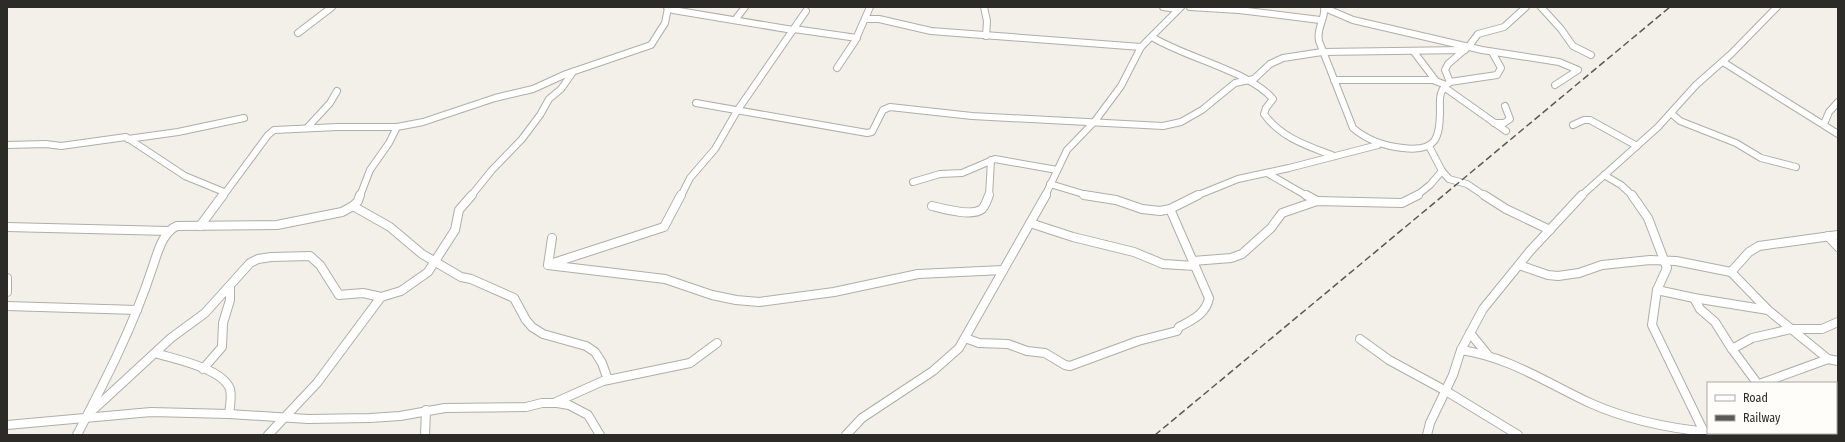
<svg xmlns="http://www.w3.org/2000/svg" width="1845" height="442" viewBox="0 0 1845 442" font-family="'Fira Sans Condensed',sans-serif">
<style>
.lines{fill:none;stroke-linecap:round;stroke-linejoin:round}
.minor-far1-casing{stroke:#b1ada7;stroke-width:8}
.minor-casing{stroke:#b1ada7;stroke-width:10}
.minor-far1{stroke:#fff;stroke-width:6}
.minor{stroke:#fff;stroke-width:8}
.rail{stroke:#5b5955;stroke-width:1.5;stroke-dasharray:7 3.5;stroke-linecap:butt}
</style>
<rect width="100%" height="100%" fill="#f3efe9"/>
<g class="lines">
<defs>
<g id="minor-far1">
<path d="M667,7L673,10L793,30"/>
<path d="M984,7L987,21L986,36"/>
<path d="M1163,7L1178,9"/>
<path d="M1190,7L1239,10L1320,20"/>
<path d="M1324,7C1326,19 1316,27 1319,41L1353,128C1368,141 1384,146 1403,148C1436,152 1440,139 1440,109C1440,103 1439,96 1442,91C1443,87 1447,85 1450,82L1445,70L1448,64L1469,46L1478,34L1504,27L1526,7"/>
<path d="M1541,7L1561,29L1573,46L1591,55"/>
<path d="M1325,8L1353,20L1482,50L1559,62L1578,70L1555,85"/>
<path d="M865,19H879L931,31L1141,47"/>
<path d="M735,20L745,7"/>
<path d="M794,29L857,38"/>
<path d="M298,33L332,7"/>
<path d="M1152,37C1186,58 1249,71 1273,99L1266,108L1264,114C1281,138 1308,146 1334,156"/>
<path d="M1414,52L1436,81"/>
<path d="M1723,62L1838,134"/>
<path d="M837,68L855,41L870,7"/>
<path d="M1334,80H1433L1446,85"/>
<path d="M1450,82L1497,75L1501,68L1492,52"/>
<path d="M1444,87L1506,131"/>
<path d="M696,103L867,133L872,132L883,110L890,107L972,116L1163,126L1181,122L1202,110L1235,83L1254,79L1270,64L1283,58L1322,52L1465,50"/>
<path d="M1671,113L1680,121L1736,143L1761,158L1796,167"/>
<path d="M1494,123H1504L1510,119L1505,106"/>
<path d="M1824,124L1829,112L1838,102"/>
<path d="M1573,125L1584,120H1590L1637,146"/>
<path d="M307,128L330,103L337,91"/>
<path d="M128,139L178,132L244,118"/>
<path d="M7,145L46,144L61,146L126,137L185,176L224,192"/>
<path d="M1442,171L1449,179L1467,184L1485,196"/>
<path d="M1267,173L1307,196"/>
<path d="M1604,175L1621,185L1633,196"/>
<path d="M913,182L940,174L962,173L995,159L1057,170"/>
<path d="M1050,184L1090,196"/>
<path d="M223,196L268,135L274,130L338,127H397L423,122L495,98L533,89L566,74L651,45L665,23L668,8"/>
<path d="M360,196L370,170L389,143L397,127"/>
<path d="M471,196L492,170L522,139L540,115L549,99L561,89L573,72"/>
<path d="M681,196L690,178L715,149L737,111L806,11"/>
<path d="M989,196L991,160"/>
<path d="M1045,196L1067,150L1095,121L1121,86L1141,47L1181,7"/>
<path d="M1196,196L1238,179L1289,168L1378,145"/>
<path d="M1416,196L1430,185L1442,171L1430,148"/>
<path d="M1581,196L1658,127L1696,85L1731,54L1777,7"/>
</g>
<g id="minor">
<path d="M1084,195L1116,200L1142,209L1160,211L1170,209L1198,195"/>
<path d="M1306,195L1317,201"/>
<path d="M1484,195L1506,209L1550,230"/>
<path d="M1632,195L1648,218L1667,268L1657,290L1652,325L1704,432"/>
<path d="M353,206L390,227L422,254L461,277L471,279L514,298L526,320L532,327L543,334L586,346L595,352L602,363L608,380"/>
<path d="M932,206C944,209 972,217 982,209C986,205 987,200 989,195"/>
<path d="M1030,223L1073,237L1134,252L1163,264L1195,266"/>
<path d="M200,226L223,195"/>
<path d="M7,227L169,231"/>
<path d="M1828,236L1838,247"/>
<path d="M552,238L548,265L665,279L712,295L736,300L759,302L834,292L918,274L1003,270"/>
<path d="M1193,261L1231,258L1242,254L1271,228L1282,213L1317,201L1402,203L1418,195"/>
<path d="M550,264L664,227L681,195"/>
<path d="M1519,265L1548,275L1558,276L1579,273L1602,265L1650,260L1676,261L1731,272L1749,252L1759,246L1838,235"/>
<path d="M1731,272L1768,310"/>
<path d="M7,278V292"/>
<path d="M1657,290L1694,298L1768,310L1828,359"/>
<path d="M1694,298L1700,309L1715,322L1732,349"/>
<path d="M7,306L137,310"/>
<path d="M1470,333L1487,354"/>
<path d="M965,338L979,343L1008,344L1027,351L1045,353L1065,365L1070,366L1138,341L1177,331L1179,327C1192,320 1206,314 1209,298L1170,209"/>
<path d="M1360,339L1389,360L1446,391L1518,435"/>
<path d="M1461,350C1509,357 1547,383 1590,403C1628,420 1667,428 1708,432"/>
<path d="M155,353C174,359 222,368 230,389C232,397 230,406 229,414"/>
<path d="M203,369L222,347L223,323L230,300V287"/>
<path d="M1757,383L1732,349L1752,338L1791,329H1822L1838,322"/>
<path d="M1762,383L1828,359L1838,361"/>
<path d="M556,402L603,381L690,363L717,343"/>
<path d="M94,409L171,338L205,313L250,263L258,259L271,257L310,256L320,265L339,295L363,293L381,297"/>
<path d="M7,425L151,412L229,414L308,419L370,418L400,416L445,408L526,407L542,403H557L569,405L588,415L600,435"/>
<path d="M1722,433L1772,435L1784,433"/>
<path d="M77,435C105,381 133,327 152,269C157,255 162,232 177,226L277,225L342,212L353,206L358,201L360,195"/>
<path d="M268,435L317,383L381,297L401,291L428,272L455,230L459,210L472,195"/>
<path d="M425,435L426,410"/>
<path d="M846,435L862,418L933,371L959,348L1046,195"/>
<path d="M1427,435L1430,423L1453,375L1461,350L1483,309L1530,251L1582,195"/>
</g>
</defs>
<use href="#minor-far1" class="minor-far1-casing"/>
<use href="#minor" class="minor-casing"/>
<use href="#minor-far1" class="minor-far1"/>
<use href="#minor" class="minor"/>
<path class="rail" d="M1155,435L1670,7"/>
</g>
<rect width="1845" height="442" fill="none" stroke="#2c2b28" stroke-width="16"/>
<rect x="1707" y="382" width="130" height="52" fill="#fffdf9" stroke="#aba9a5"/>
<rect x="1715" y="395" width="20" height="6" fill="#ffffff" stroke="#aba9a5"/>
<text x="1743" y="402" font-size="12" fill="#2c2b28">Road</text>
<rect x="1715" y="415" width="20" height="6" fill="#5b5955" stroke="#aba9a5"/>
<text x="1743" y="422" font-size="12" fill="#2c2b28">Railway</text>
</svg>
